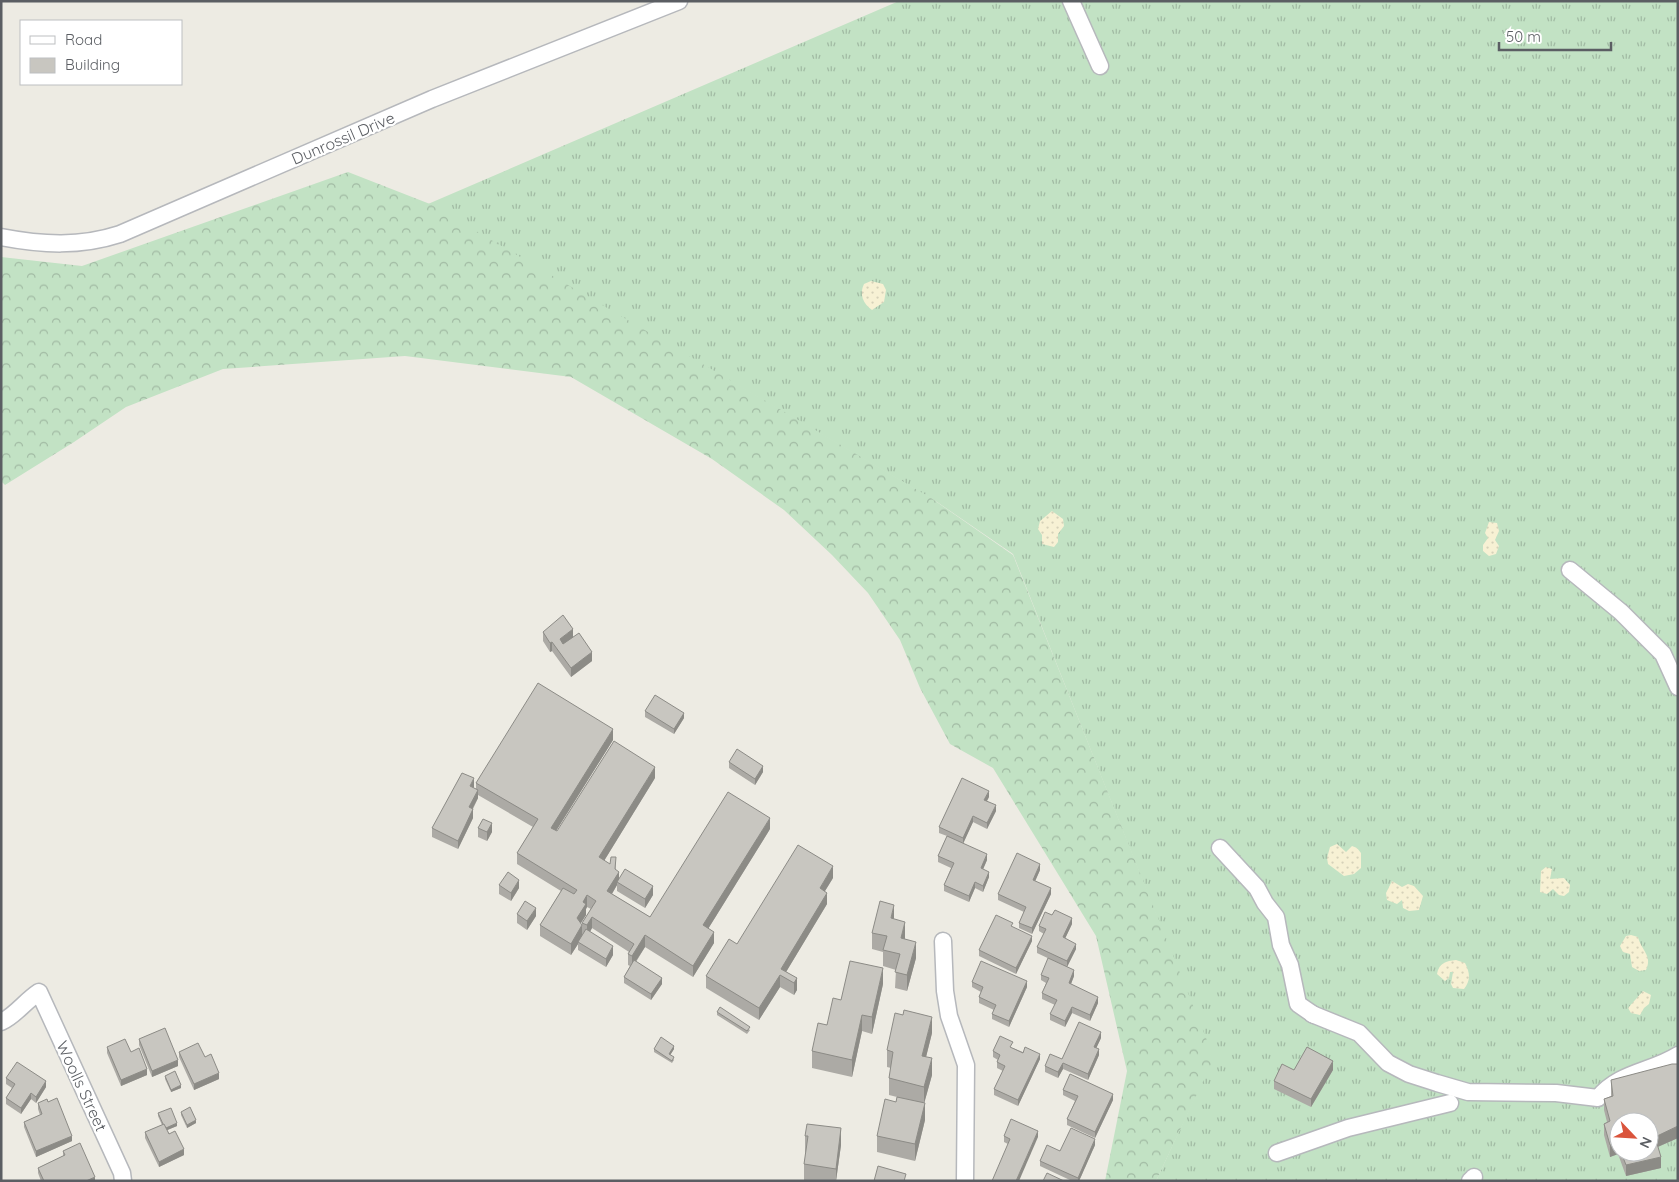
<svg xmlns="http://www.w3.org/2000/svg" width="1679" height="1182" viewBox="0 0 1679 1182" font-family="Quicksand,sans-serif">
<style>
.grass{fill:url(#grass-tufts);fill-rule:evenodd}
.forest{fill:url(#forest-crowns)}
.sand{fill:url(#sand-dots)}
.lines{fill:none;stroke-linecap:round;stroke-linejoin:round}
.minor-casing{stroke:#b6b8bc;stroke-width:19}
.minor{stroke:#fff;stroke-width:16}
.wall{fill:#acaaa5;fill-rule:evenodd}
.shaded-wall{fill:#8c8b86}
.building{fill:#c8c6c0;stroke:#8c8b86}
.labels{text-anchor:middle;stroke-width:4.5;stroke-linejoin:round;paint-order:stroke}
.street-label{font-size:16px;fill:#5b5e63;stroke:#fff}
</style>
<defs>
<pattern id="grass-tufts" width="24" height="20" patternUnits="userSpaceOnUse" patternTransform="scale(1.25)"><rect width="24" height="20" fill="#c2e2c4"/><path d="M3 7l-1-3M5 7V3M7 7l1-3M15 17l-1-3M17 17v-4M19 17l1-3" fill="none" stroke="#a1baa3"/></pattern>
<pattern id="forest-crowns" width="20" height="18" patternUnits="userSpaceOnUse" patternTransform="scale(1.25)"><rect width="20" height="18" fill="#c2e2c4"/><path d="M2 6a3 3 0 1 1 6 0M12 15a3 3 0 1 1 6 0" fill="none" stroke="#a1baa3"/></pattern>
<pattern id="sand-dots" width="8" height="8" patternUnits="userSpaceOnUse" patternTransform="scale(1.25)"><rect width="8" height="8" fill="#f7f1d4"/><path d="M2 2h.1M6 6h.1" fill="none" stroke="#d6d1b9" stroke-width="1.8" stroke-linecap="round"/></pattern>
</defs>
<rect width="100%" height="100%" fill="#edebe3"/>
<path class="grass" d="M899,1H1678V1181H1156L1213,1058L1013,554L937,502L428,204ZM1619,1122H1649V1152H1619Z"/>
<path class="forest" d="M348,172L430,204L931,498L1013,555L1214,1058L1156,1181H1105L1127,1071L1096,936L993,768L950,744L920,688L900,640L868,593L832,555L784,510L712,459L571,377L405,356L223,369L126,407L74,442L5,485L1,481V257L82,266Z"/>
<g class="sand">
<path d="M871,281L883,284L886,290L884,302L872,310C863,304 859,294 864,284Z"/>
<path d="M1052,511L1063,519L1064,526L1058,534V542L1054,547L1042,544V535L1038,529L1040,521Z"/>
<path d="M1489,522L1497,523L1499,531L1495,540L1499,546L1496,554L1489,556L1483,551V545L1488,538L1485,533Z"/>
<path d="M1337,844L1346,852L1352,846L1357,848L1361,853V868L1354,874L1344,876L1328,864L1327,858L1330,847Z"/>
<path d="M1546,867L1552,869L1550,879L1564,878L1570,885L1569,892L1564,896L1559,895L1553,889L1547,894L1540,892L1541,871Z"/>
<path d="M1392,881L1402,887L1408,884L1414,886L1423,896L1419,910L1409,911L1403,908L1402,900L1397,904L1387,900L1386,893Z"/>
<path d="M1631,935L1638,937C1641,950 1653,956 1646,970L1639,971L1632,967L1630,954L1623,952L1620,946L1626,936Z"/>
<path d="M1456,960L1465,963C1470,973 1471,980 1464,989L1453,988L1451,984L1453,972H1450L1449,978L1445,981L1437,974C1439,963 1446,961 1456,960Z"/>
<path d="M1643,991L1651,995L1649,1004L1644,1008L1640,1015L1631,1013L1628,1008Z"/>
</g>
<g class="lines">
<defs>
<g id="minor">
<path d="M1071,1L1100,66"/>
<path d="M1,237C43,245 80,247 120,234L432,99L679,1"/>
<path d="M1570,570L1621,612L1663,654L1678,687"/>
<path d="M1220,848L1257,888L1265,903L1276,917L1281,945L1290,965L1298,1004L1314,1015"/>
<path d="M943,941L945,991L949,1016L966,1065L965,1181"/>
<path d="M1312,1014L1359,1033L1388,1063L1409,1074L1437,1083L1468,1092L1556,1093L1598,1098C1619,1072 1651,1072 1678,1055"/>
<path d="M1,1022C15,1016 24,1002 39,992L122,1173L123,1181"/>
<path d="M1277,1153L1348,1128L1450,1103"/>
<path d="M1470,1181L1474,1177"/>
</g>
</defs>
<use href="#minor" class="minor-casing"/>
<use href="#minor" class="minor"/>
</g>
<g class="wall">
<path d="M543,632L573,637L592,661L571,677L552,651L550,652L543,641Z"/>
<path d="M645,711L684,718L674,734L645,717Z"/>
<path d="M613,740L556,831H557L655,778L604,861L616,870L619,880L653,895L645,908L617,891V885L612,894L650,917L770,829L708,929L714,943L693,977L645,947L636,962L662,984L651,1000L624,983V977L630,966L628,965V954L629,952L592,928L590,932L613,955L606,967L578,950V944L571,955L540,936V925L561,891L517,864V853L533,827L478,795V798L473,809V818L458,849L432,837V828L474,787V788L476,789V783ZM587,907L591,909L582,923V935L581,923L586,915V909Z"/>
<path d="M729,762L763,772L755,785L729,768Z"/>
<path d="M989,797L987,801L996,811L987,829L973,822L963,843L987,860L983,869L989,877L983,892L975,888L969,902L944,891V885L951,868L938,862V856L947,836L939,833V827Z"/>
<path d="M478,828L492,832L487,841L478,837Z"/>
<path d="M1040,870L1035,881L1051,894L1032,934L1019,928V923L1024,912L998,900V894Z"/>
<path d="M833,878L825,891L827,904L786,972L797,978V990L794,995L780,987L759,1020L706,988V976L737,944Z"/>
<path d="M499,885L519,888L511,901L499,894Z"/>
<path d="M517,914L536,916L527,930L517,923Z"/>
<path d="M894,919L916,958L907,991L895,988L896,970L883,966V952L872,949V933Z"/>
<path d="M1072,924L1065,938L1076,949L1067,967L1074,976L1071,984L1098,1003L1090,1021L1072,1013L1065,1027L1050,1020V1014L1055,1005L1042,999V993L1046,983L1041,980V975L1056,962L1037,953V947L1044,934L1039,931V926Z"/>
<path d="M1032,941L1016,974L979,956V950Z"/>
<path d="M972,982L1027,987L1009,1027L992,1019V1014L994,1010L979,1003V997L981,992L972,987Z"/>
<path d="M883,984L872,1034L862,1031L852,1077L812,1068V1051L841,1000Z"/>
<path d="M717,1012L750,1030L747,1034L717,1015Z"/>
<path d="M932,1033L926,1057L932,1075L924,1103L925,1120L915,1161L877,1152V1136L896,1102L897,1097L889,1095V1078L891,1068L887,1067V1050Z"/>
<path d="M1101,1038L1096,1048L1099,1055L1088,1080L1063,1069L1058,1078L1045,1072V1066L1062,1059Z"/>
<path d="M139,1039L178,1066L152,1077L139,1045Z"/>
<path d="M107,1047L131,1052L147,1075L121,1086L107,1053Z"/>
<path d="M1013,1048L1040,1059L1018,1106L994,1095V1089L1003,1071L997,1068V1062L998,1060L993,1057V1051Z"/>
<path d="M654,1049H674L670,1055L674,1060L672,1063L654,1052Z"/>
<path d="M179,1052L205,1057L219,1079L194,1090L179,1057Z"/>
<path d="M1678,1064V1138L1658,1147L1661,1168L1626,1176L1618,1154L1610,1157L1604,1135V1124L1607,1122L1604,1110V1099L1611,1096V1080ZM1619,1122L1649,1152H1619Z"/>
<path d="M1294,1070H1333L1311,1107L1274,1089V1081Z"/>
<path d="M165,1076L181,1088L171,1092L165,1079Z"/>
<path d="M6,1078L46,1087L36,1103L31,1099L21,1114L6,1104V1098L12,1088L6,1084Z"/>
<path d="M1063,1090L1113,1100L1095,1138L1067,1125V1119L1075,1101L1063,1095Z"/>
<path d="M48,1102L72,1141L36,1157L24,1127V1122L40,1115L38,1109V1103Z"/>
<path d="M181,1112L196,1123L187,1128L181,1115Z"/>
<path d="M158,1113L177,1126L167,1130L184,1155L159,1167L145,1138V1132L162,1125L158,1116Z"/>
<path d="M841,1128V1145L836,1181H804V1164L806,1153L805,1152V1136Z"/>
<path d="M1004,1136L1038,1137L1008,1144L1004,1142Z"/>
<path d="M1095,1145L1079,1181H1072L1040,1166V1161L1060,1151Z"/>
<path d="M63,1151L95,1181H41L38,1173V1168L63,1156Z"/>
</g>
<g class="shaded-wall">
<path d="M573,629V638L560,648V639Z"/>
<path d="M552,642V651L550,652V643Z"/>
<path d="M592,652V661L571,677V668Z"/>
<path d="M684,713V718L674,734V729Z"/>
<path d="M613,729V740L551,839V828Z"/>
<path d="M763,766V772L755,785V779Z"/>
<path d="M655,767V778L599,869V857Z"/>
<path d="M474,778V787L470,795V786Z"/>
<path d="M478,790V798L469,815V807Z"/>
<path d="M989,791V797L984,806V800Z"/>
<path d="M996,805V811L987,829V823Z"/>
<path d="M473,809V818L458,849V841Z"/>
<path d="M973,816V822L963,844V838Z"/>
<path d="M770,818V829L703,937V925Z"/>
<path d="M492,823V832L487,841V832Z"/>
<path d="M987,854V860L981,874V868Z"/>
<path d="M616,857L615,877L619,872V883L617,882V885L607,902V891L615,869Z"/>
<path d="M1040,864V870L1033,886V880Z"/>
<path d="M833,866V878L820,899V888Z"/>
<path d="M989,872V877L983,892V886Z"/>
<path d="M519,880V888L511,901V893Z"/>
<path d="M975,882V888L969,902V896Z"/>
<path d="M653,886V895L645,908V899Z"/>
<path d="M1051,888V894L1032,934V928Z"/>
<path d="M827,893V904L783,977L781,969Z"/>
<path d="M587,895V907L586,909V915L577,929V918L583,902Z"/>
<path d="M894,905V922L891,918Z"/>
<path d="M536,908V916L527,930V921Z"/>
<path d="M592,917V928L587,937V925Z"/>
<path d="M1072,918V924L1063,943V937Z"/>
<path d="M905,922V938L901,955V938Z"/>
<path d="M582,925V937L578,942V944L571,955V944Z"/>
<path d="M714,932V943L693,977V966Z"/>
<path d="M645,935V947L632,967V956Z"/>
<path d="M1032,936V941L1016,974V968Z"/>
<path d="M916,942V958L907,991V975Z"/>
<path d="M1076,944V949L1067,967V961Z"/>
<path d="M613,946V955L606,967V959Z"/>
<path d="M883,968V984L872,1034V1017Z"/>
<path d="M1074,970V976L1069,989V983Z"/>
<path d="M780,975V987L759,1020V1008Z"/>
<path d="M662,978V984L651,1000V994Z"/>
<path d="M797,978V990L794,995V983Z"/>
<path d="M1027,981V987L1009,1027V1021Z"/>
<path d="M1098,997V1003L1090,1021V1015Z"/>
<path d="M1072,1007V1013L1065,1027V1021Z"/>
<path d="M862,1015V1031L852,1077V1060Z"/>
<path d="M932,1017V1033L922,1073V1056Z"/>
<path d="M1101,1032V1038L1094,1053V1047Z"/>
<path d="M674,1046V1049L669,1057V1054Z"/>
<path d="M1099,1049V1055L1088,1080V1074Z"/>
<path d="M1040,1054V1059L1018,1106V1100Z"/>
<path d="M932,1058V1075L924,1104V1087Z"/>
<path d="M178,1060V1066L152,1077V1071Z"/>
<path d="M1333,1061V1070L1311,1107V1099Z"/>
<path d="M1063,1063V1069L1058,1078V1072Z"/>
<path d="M147,1069V1075L121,1086V1080Z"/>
<path d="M219,1073V1079L194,1090V1084Z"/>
<path d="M46,1081V1087L36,1103V1097Z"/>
<path d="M181,1085V1088L171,1092V1090Z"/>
<path d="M31,1093V1099L21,1114V1108Z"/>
<path d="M1113,1094V1100L1095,1138V1132Z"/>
<path d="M925,1103V1120L915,1161V1144Z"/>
<path d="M196,1120V1123L187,1128V1125Z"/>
<path d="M177,1123V1126L165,1131V1128Z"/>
<path d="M1678,1126V1138L1655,1148V1137Z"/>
<path d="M841,1128V1145L836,1181V1169Z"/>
<path d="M1038,1131V1137L1019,1181H1016Z"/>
<path d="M72,1136V1141L36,1157V1151Z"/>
<path d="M1095,1139V1145L1079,1181H1078V1178Z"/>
<path d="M1618,1143V1154L1610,1157V1145Z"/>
<path d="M184,1149V1155L159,1167V1162Z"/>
<path d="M1661,1157V1168L1626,1176V1165Z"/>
<path d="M95,1177V1181H86Z"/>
</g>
<g class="building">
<path d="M563,615L573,629L560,639L563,644L579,633L592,652L571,668L552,642L550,643L543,632Z"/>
<path d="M538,683L613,729L551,828L557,831L614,741L655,767L599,857L610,864L611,857H616L615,869L619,872L607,891L650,917L728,792L770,818L703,925L714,932L693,966L645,935L632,956L628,954L634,944L592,917L587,925L582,923L596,901L587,895L583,902L586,904L577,918L582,925L571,944L540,925L563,888L574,894L577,890L517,853L538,819L476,783Z"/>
<path d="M655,695L684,713L674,729L645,711Z"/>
<path d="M737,749L763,766L755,779L729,762Z"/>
<path d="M462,773L474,778L470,786L478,790L469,807L473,809L458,841L432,828Z"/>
<path d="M962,778L989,791L984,800L996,805L987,823L973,816L963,838L939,827Z"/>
<path d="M483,819L492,823L487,832L478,828Z"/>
<path d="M947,836L987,854L981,868L989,872L983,886L975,882L969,896L944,885L954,863L938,856Z"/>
<path d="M798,845L833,866L820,888L827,893L781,969L797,978L794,983L780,975L759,1008L706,976L729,939L737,944Z"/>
<path d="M1017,853L1040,864L1033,880L1051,888L1032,928L1019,923L1026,907L998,894Z"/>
<path d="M625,869L653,886L645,899L617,882Z"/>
<path d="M508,872L519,880L511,893L499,885Z"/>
<path d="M525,901L536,908L527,921L517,914Z"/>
<path d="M880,901L894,905L891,918L905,922L901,938L916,942L907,975L895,972L900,954L883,950L887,936L872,933Z"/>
<path d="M1055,910L1072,918L1063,937L1076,944L1067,961L1037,947L1046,929L1039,926L1045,912L1052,915Z"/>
<path d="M996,915L1013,923L1011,926L1032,936L1016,968L979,950Z"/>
<path d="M586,929L613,946L606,959L578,942Z"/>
<path d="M1048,958L1074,970L1069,983L1098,997L1090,1015L1072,1007L1065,1021L1050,1014L1057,1000L1042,993L1049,978L1041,975Z"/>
<path d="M634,960L662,978L651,994L624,977Z"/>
<path d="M850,961L883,968L872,1017L862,1015L852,1060L812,1051L818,1023L827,1025L833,998L841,1000Z"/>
<path d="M981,961L1027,981L1009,1021L992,1014L996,1005L979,997L983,987L972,982Z"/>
<path d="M720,1007L750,1027L747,1031L717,1012Z"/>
<path d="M904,1010L932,1017L922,1056L932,1058L924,1087L889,1078L893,1052L887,1050L895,1013L903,1015Z"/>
<path d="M1079,1022L1101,1032L1094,1047L1099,1049L1088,1074L1063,1063L1058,1072L1045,1066L1050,1054L1062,1059Z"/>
<path d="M165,1028L178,1060L152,1071L139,1039Z"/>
<path d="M1000,1036L1013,1042L1010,1047L1023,1053L1025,1047L1040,1054L1018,1100L994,1089L1005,1066L997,1062L1000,1055L993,1051Z"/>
<path d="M661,1037L674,1046L669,1054L674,1057L672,1061L654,1049Z"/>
<path d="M125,1039L131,1052L139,1048L147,1069L121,1080L107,1047Z"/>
<path d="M198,1043L205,1057L211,1054L219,1073L194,1084L179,1052Z"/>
<path d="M1307,1047L1333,1061L1311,1099L1274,1081L1282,1064L1294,1070Z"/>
<path d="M17,1062L46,1081L36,1097L31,1093L21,1108L6,1098L15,1084L6,1078Z"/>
<path d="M1672,1064H1678V1126L1655,1137L1661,1157L1626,1165L1621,1152H1649V1122H1619V1146L1618,1143L1610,1145L1604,1124L1610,1121L1604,1099L1613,1096L1611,1080Z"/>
<path d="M175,1071L181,1085L171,1090L165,1076Z"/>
<path d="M1070,1074L1113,1094L1095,1132L1067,1119L1078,1096L1063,1090Z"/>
<path d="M897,1097L925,1103L915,1144L877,1136L885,1099L896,1102Z"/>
<path d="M57,1098L72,1136L36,1151L24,1122L42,1114L38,1103L47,1099L48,1102Z"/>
<path d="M190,1107L196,1120L187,1125L181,1112Z"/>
<path d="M171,1108L177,1123L166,1128L163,1124L158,1113Z"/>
<path d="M1011,1119L1038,1131L1016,1181H992L1010,1139L1004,1136Z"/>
<path d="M164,1124L169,1134L175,1131L184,1149L159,1162L145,1132Z"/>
<path d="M807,1124L841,1128L836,1169L804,1164L808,1136H805Z"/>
<path d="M1071,1128L1095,1139L1078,1178L1040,1161L1047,1145L1060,1151Z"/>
<path d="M80,1143L95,1177L86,1181H44L38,1168L65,1155L63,1151Z"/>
<path d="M878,1166L906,1174L904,1181H874Z"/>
<path d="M1047,1173L1064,1181H1043Z"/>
</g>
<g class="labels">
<g class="street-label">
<text transform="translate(343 138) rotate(-23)" y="6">Dunrossil Drive</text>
<text transform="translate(82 1086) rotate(65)" y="6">Woolls Street</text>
</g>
</g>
<rect width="1679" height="1182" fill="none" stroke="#5b5e63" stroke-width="5"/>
<rect x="20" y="20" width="162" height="65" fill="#ffffff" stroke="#bdbfc1"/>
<rect x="30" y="36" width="25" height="8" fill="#ffffff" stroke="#bdbfc1"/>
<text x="65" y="45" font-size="15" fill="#5b5e63">Road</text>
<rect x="30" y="58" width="25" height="15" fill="#c8c6c0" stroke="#bdbfc1"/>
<text x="65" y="70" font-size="15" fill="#5b5e63">Building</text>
<g transform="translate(1634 1137) rotate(115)"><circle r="24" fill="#ffffff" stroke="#bdbfc1"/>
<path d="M0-4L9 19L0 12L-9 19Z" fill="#da543c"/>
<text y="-8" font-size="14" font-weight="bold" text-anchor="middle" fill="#5b5e63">N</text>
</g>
<path d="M1499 42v8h112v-8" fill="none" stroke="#5b5e63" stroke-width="2.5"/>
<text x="1506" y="42" font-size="15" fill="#5b5e63" stroke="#ffffff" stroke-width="4" paint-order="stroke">50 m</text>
</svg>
